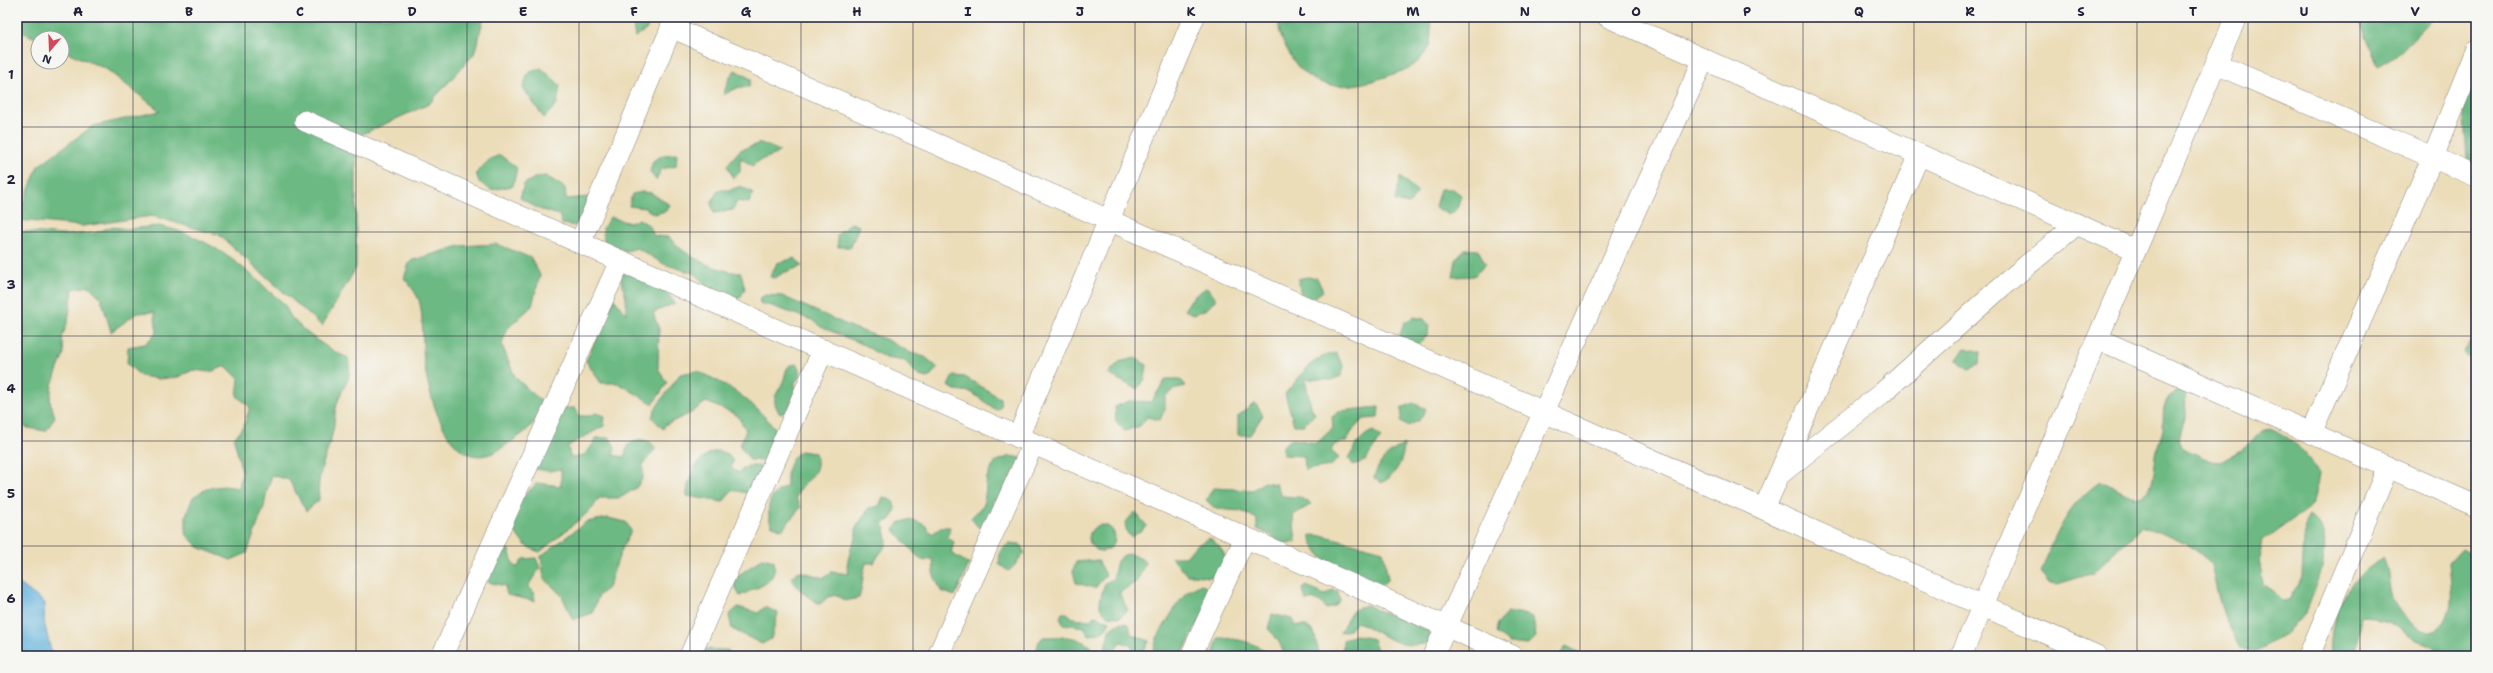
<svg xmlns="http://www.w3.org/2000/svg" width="2493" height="673" viewBox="0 0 2493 673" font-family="'Shantell Sans',sans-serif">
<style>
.forest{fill:#6cb983;stroke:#476e5f}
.water{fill:#62b2dc;stroke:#426a8c}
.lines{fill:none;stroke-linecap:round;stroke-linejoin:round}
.street-casing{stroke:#87807a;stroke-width:22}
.street{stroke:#fff;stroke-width:21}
.grid{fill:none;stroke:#22223b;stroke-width:1;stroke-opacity:0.55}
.neatline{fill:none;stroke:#22223b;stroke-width:1.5}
.grid-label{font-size:13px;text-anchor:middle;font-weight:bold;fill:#22223b}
</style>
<rect width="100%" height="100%" fill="#f6f6f2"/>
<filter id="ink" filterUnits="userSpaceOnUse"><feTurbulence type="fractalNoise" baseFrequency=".025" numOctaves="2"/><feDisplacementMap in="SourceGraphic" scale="8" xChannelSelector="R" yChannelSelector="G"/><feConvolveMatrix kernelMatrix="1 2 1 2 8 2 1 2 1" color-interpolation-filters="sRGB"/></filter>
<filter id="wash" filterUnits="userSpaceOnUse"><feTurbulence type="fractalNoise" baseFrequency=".012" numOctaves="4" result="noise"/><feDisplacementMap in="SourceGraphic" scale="16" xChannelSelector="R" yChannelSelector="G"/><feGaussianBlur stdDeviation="0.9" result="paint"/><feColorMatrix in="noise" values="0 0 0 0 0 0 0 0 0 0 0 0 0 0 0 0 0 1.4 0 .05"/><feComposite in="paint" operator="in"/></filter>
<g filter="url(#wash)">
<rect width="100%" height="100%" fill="#ecddb9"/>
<g class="forest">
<path d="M17,17H484L474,54L429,104L356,137V268L322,326L219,235L152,216L83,226L17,220L38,166L93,126L160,111L106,69L62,50V38L38,39L17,30Z"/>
<path d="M636,17H648L650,22L646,30L635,37L632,21Z"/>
<path d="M1279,17H1430C1431,26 1432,42 1427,50C1417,67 1405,70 1388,76C1348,90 1309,94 1288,51C1281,39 1278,31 1279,17Z"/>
<path d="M2358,17H2434L2395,57L2378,66Z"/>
<path d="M2476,54V177L2468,170L2462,94Z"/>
<path d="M541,68L560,85L557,104L544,118L523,88L528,73Z"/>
<path d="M735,70L751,79L749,87H739L723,95L729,79Z"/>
<path d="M761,143L780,151C769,160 762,156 753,166L740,158V172L733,178L727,165L740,150Z"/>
<path d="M677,154L676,166L661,169L656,180L650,172L653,161L663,155Z"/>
<path d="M500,155L517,168L513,186L491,190L479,182L476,173L490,159Z"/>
<path d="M546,176L565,188L566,199L589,197L576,226L562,224L559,215L539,209L520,198L524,184L536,177Z"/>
<path d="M1400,177L1418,192L1409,204L1395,201Z"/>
<path d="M741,186L753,193L749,203L737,201L733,210L714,213L711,203L718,190H730Z"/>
<path d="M1440,189H1453L1461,195L1457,209L1449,215L1435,207Z"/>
<path d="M642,192L651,193L670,205L666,211L654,214L645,208L629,206L632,194Z"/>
<path d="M610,217L630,223L639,219L650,226L654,236L669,237C685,257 716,271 741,273L745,289L740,298L723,299L711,292L696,274L664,264L637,248L626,251L604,242L603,228Z"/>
<path d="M851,223L859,226L851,247H838L837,235Z"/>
<path d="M159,226C204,235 238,261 270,292C274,296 280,299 284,304C287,308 288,313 291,317C306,334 327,349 348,358C353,380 345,381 338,401C334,412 335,424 332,435C326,459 316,474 319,500L306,511L289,480L272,475L267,490L264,507L247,553L231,560L198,547L186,534V515L193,497L208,488L224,486L239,488L242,472L234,439L244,425L250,407L237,396L239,379L226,366L210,372L193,370L178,377L158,379L141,376L127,364L128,347L145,344L157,332L154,312L137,313L111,332L101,298L89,286L73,289L68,321L62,337L64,353L52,385L50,401L55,417L46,431L28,428L17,422V231L63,235L95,233L111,227L127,229Z"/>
<path d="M497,244L531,258L540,275L532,306L506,330L502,345L515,377L543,403C536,424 527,432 509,443C503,447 497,452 490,454C446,469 428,391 424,362C422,347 424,310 418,298C415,291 409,284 404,278L410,261L460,246Z"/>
<path d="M1465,249L1478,250L1486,264L1474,276L1453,277L1456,260Z"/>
<path d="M795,258L802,266L783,273L775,278L770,277L777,263Z"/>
<path d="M620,273C647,278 659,280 675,303L653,313L659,329L658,369L667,383L653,404L618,383H601L586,361L614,299L626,314V298Z"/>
<path d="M1307,277L1317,278L1323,291L1311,300L1301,295L1298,279Z"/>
<path d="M1207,287L1216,299L1207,309L1194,314L1184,310L1193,297Z"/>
<path d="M765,295L782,296L854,328L885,339L911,353L925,357L938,368L928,378L919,376L905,361L885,358L864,345L821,327L812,320L769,305H761L759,299Z"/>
<path d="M1414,317L1424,319L1429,325L1428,334L1419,344L1405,346L1399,338L1404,323Z"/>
<path d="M2476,339V363L2464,354L2470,343Z"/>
<path d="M1965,348L1981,352L1980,365L1969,369L1956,361Z"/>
<path d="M1336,353L1344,367L1341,376L1331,380L1305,379L1311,407L1315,414L1304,425H1294L1285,394C1300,377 1312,356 1336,353Z"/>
<path d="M1135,358L1147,365L1145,379L1137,389L1108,374L1119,362Z"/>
<path d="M797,364L801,375L795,382V391L788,411L780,414C769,397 778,395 784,379C786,373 785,370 790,365Z"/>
<path d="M697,371C733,387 749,399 775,428L774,446L768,462L750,460L740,446L746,430L737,415L706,402L691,413L665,425L663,429L652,417C659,399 670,390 680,374Z"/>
<path d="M953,376L965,377L1000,398L1001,406L996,410L971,392L955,390L948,386Z"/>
<path d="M1166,379H1180L1186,386L1177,388L1165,396V409L1160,420L1147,417L1140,426L1125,431L1116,421L1115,407L1129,401L1151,402Z"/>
<path d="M2185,388L2186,414L2179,439L2182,447L2189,451L2211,461L2221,462L2243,449L2262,431L2270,428C2290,436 2310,455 2319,474L2315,498L2311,506L2263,541L2259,558L2263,584L2282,600L2290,599L2302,576L2305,523L2309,516C2341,528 2316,596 2302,616C2293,628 2279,638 2267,645C2260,650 2250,654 2242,649C2236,645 2236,638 2233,633C2220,614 2217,588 2211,565C2194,543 2166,535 2141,526L2135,535L2122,544L2094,573L2057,584L2048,582L2041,573C2054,537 2067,505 2100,482C2111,484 2131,499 2139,497C2156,492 2154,463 2157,450C2158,443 2162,436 2163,429C2164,421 2162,409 2166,402C2170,393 2177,390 2185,388Z"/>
<path d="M1255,403L1263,415L1250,435H1238V416Z"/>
<path d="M1413,403L1426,409C1423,419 1416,423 1407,426L1401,422L1402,408Z"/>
<path d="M1379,407L1378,418L1363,419L1352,431L1347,441L1334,445L1331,451L1339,458L1331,466L1305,470L1304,456L1283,455V446L1292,439L1317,443L1333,428L1332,417L1340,411Z"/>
<path d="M564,408H575L580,416H589L596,413L605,416L604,426L568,446L570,457C585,459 590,450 596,438H610L615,447L613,455L624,457L628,445L640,439L650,442L656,448L643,464V478L636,488L620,498H599L592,509L540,552C521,547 517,535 508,518L519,501L537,483L561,486V469L549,471L535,469Z"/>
<path d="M1373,431L1381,437L1365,461L1353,465L1349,458C1356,446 1360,436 1373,431Z"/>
<path d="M1404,445C1403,462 1396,474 1382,483L1374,478C1378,462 1389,451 1404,445Z"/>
<path d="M719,451L727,454L733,461L731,468L738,473L748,466H759L763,471L747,493L732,490L723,502L687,496C687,477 698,453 719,451Z"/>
<path d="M800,451L815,453C824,476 801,480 796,498L801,507L782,530L771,525C766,507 768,494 787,486C786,472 788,461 800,451Z"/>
<path d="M1010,456L1021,458L1001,498L992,501L995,513L986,528L978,527L971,518L984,504L987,477L995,462Z"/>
<path d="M1264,482L1276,484L1282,496L1299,497L1312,504L1293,515L1296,542L1281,545L1271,535L1257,529V519L1241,511L1216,509L1206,500L1213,488L1253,490Z"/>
<path d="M883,497L893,501L896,511L889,520L883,523C891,550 886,541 874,563H866C862,575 863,586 859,598L845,601L836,595L828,597L820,604C807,597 798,590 791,577L799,571L824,578L831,572L849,574L847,565L851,548L856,539V528L869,508L879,506Z"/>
<path d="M1135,512L1147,526L1132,537L1127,533L1125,523Z"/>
<path d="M608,518L626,522L631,531L621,551L608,588L599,595L592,613L573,620L562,596L544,578L541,556L586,522Z"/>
<path d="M911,519L925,525L932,534L942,527H950L948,538L954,542L951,553L969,564L955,596L941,591L933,573L934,564L932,558L925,561L920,559L894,530L899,523Z"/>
<circle cx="1102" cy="538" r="13"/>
<path d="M1310,535L1325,536L1383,551L1388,579L1380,587C1351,575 1318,569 1310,535Z"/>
<path d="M1210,538C1224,550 1230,558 1222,575C1210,580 1200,574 1187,575L1171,557H1186L1195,546Z"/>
<path d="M1009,543L1020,544L1025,554C1017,558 1016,567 1008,571L999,564L1000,551Z"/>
<path d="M500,545L509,550L514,566L518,567L523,559L536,558L540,568L528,586L534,592L535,601L507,595L505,586L488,582V571Z"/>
<path d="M2462,548L2469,552L2476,566V656H2453L2417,640L2391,623L2374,618L2361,617L2355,656H2331C2328,616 2347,577 2383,559C2391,574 2387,592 2396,606C2412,631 2440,646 2450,608C2453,593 2450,577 2449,562Z"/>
<path d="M1130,554L1146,561L1137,581L1119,593L1128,610L1120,617L1108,616L1100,608V600L1105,583L1113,579L1117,561L1124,555Z"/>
<path d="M763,558L774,561C778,585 757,586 740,596L733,584L739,575Z"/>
<path d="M1098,560L1106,575L1095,588L1076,583L1073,571L1076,562Z"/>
<path d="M1201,584L1215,593L1181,656H1152L1157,638L1176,606L1187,592Z"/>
<path d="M1307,586L1324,595L1333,590L1338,591L1340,600L1335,606L1326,609C1320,600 1316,598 1306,601L1303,589Z"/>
<path d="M1365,605L1429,631L1430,642C1399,653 1382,632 1357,622L1349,630L1340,632L1352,611Z"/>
<path d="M738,607L758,613L765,607L778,613L771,639L762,644L732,629L729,615Z"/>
<path d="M1062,613H1067L1073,618L1090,620L1094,616L1110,621C1107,630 1098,635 1088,635L1084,627L1063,624L1060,618Z"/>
<path d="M1507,613H1519L1533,617L1536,637L1528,645L1509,643L1496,633L1498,623Z"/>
<path d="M1272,614L1292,619L1295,626H1306L1314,632L1319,654L1316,656H1284C1282,645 1276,636 1268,629Z"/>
<path d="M1120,623L1129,624L1131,634L1149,641L1145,650L1135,652L1129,644L1120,642L1116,648L1105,649L1109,630Z"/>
<path d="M1355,635L1373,639L1379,656H1338L1343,648V640Z"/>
<path d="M1043,637C1068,637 1083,634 1098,656H1035L1039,641Z"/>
<path d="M1218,638C1236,638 1254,642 1268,653L1267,656H1213Z"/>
<path d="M1566,646L1578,652L1580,656H1559Z"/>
<path d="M705,649L728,650L731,656H703Z"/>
</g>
<path class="water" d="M17,582L45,603L44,621L52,656H17Z"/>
</g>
<g filter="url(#ink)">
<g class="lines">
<defs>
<g id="street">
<path d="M1608,17L2135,250"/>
<path d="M671,27L2097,656"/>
<path d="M2216,64L2476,176"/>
<path d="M305,121L1513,656"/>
<path d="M580,243L676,17"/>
<path d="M2098,339L2476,506"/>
<path d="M2311,433L2433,157L2476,51"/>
<path d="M1018,437L1194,17"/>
<path d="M1780,474L1881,394L2001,287L2077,224"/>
<path d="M1764,509L1919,155"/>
<path d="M442,656L620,261"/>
<path d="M690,656L823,350"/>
<path d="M938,656L1033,444"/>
<path d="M1191,656L1245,538"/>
<path d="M1433,656L1704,59"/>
<path d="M1961,656L2236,17"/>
<path d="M2309,656L2388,467"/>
</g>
</defs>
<use href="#street" class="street-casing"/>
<use href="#street" class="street"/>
</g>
</g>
<path class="grid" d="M133,17V656M245,17V656M356,17V656M467,17V656M579,17V656M690,17V656M801,17V656M913,17V656M1024,17V656M1135,17V656M1246,17V656M1358,17V656M1469,17V656M1580,17V656M1692,17V656M1803,17V656M1914,17V656M2026,17V656M2137,17V656M2248,17V656M2360,17V656M17,127H2476M17,232H2476M17,336H2476M17,441H2476M17,546H2476"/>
<rect width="2493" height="673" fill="none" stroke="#f6f6f2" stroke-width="44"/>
<g transform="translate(50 50) rotate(199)"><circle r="19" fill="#f6f6f2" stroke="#a1a1a9"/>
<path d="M0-3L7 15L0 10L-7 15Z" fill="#d1495b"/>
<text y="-6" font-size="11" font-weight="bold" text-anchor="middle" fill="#22223b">N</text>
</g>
<rect x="22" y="22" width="2449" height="629" class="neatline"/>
<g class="grid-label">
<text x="78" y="16">A</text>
<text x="189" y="16">B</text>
<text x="300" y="16">C</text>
<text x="412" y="16">D</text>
<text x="523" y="16">E</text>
<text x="634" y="16">F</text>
<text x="746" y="16">G</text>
<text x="857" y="16">H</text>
<text x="968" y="16">I</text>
<text x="1080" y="16">J</text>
<text x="1191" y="16">K</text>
<text x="1302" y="16">L</text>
<text x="1413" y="16">M</text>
<text x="1525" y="16">N</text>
<text x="1636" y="16">O</text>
<text x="1747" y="16">P</text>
<text x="1859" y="16">Q</text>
<text x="1970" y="16">R</text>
<text x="2081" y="16">S</text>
<text x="2193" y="16">T</text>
<text x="2304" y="16">U</text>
<text x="2415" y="16">V</text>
<text x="11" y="79">1</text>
<text x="11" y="184">2</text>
<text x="11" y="289">3</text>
<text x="11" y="393">4</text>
<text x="11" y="498">5</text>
<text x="11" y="603">6</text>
</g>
</svg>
